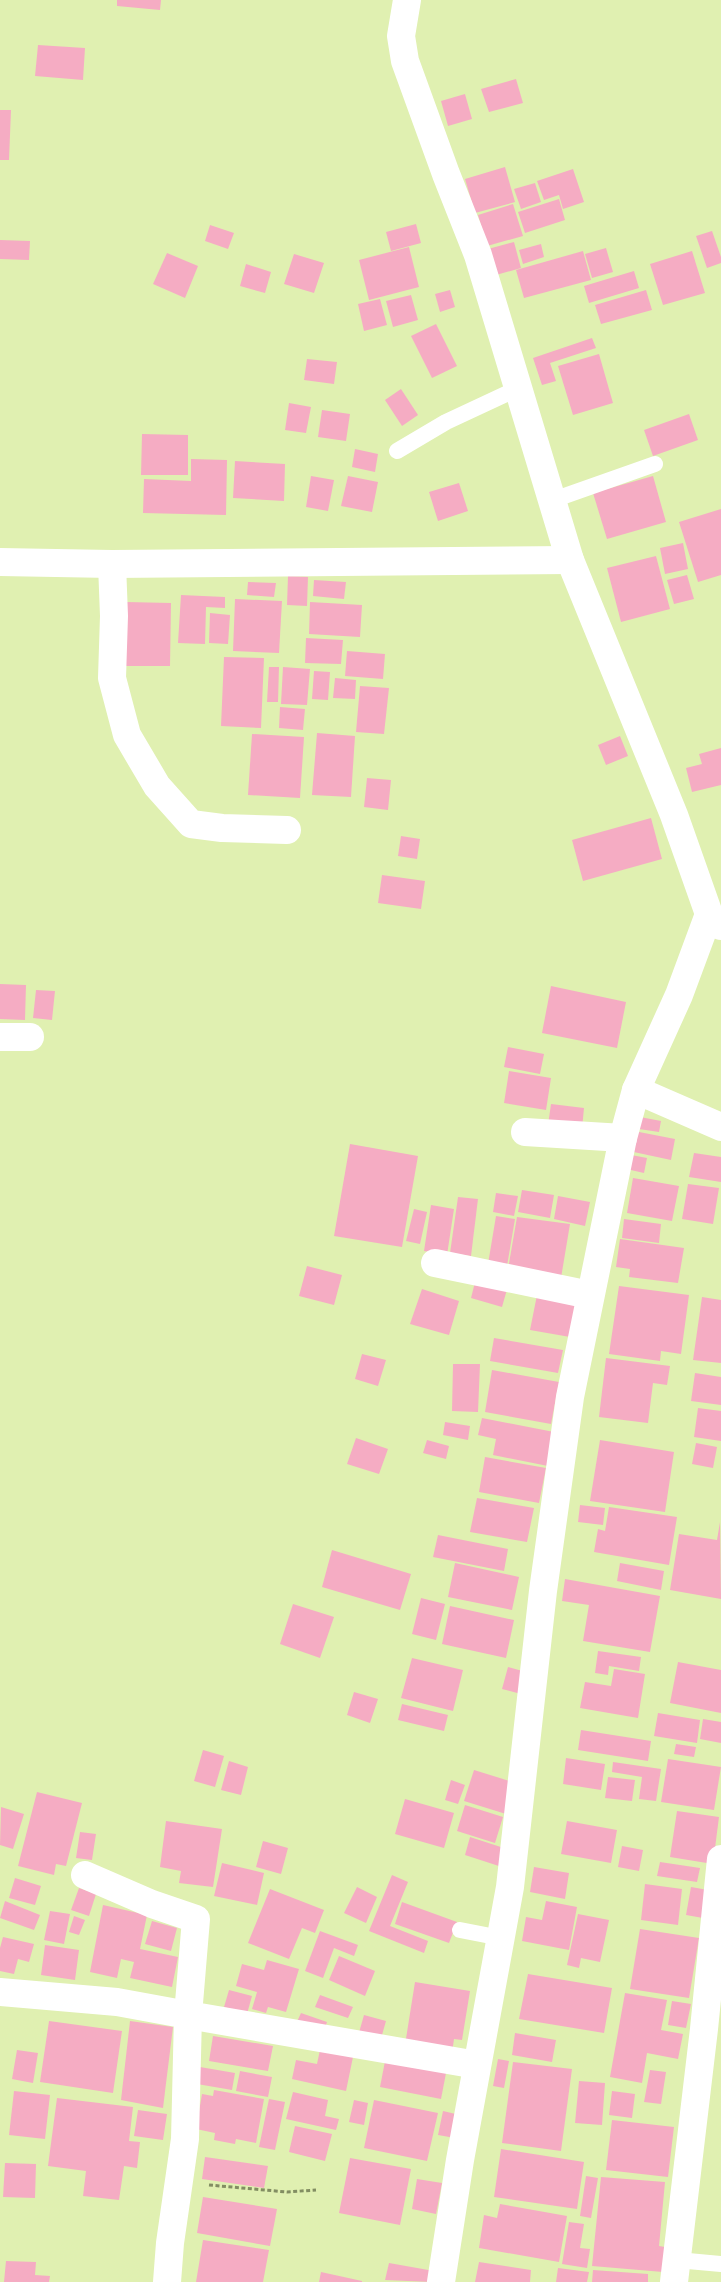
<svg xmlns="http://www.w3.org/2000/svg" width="721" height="2282" viewBox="0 0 721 2282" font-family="'Source Serif 4',serif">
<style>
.building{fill:#f5acc3}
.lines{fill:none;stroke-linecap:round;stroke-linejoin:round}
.path{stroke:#828d62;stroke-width:3;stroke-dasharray:4 2.5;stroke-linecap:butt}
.service{stroke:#fff;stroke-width:16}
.minor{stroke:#fff;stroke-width:28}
</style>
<rect width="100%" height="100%" fill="#e0f0b1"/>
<g class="building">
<path d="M117,0H161L160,10L117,6Z"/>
<path d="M38,45L85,48L83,80L35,76Z"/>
<path d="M516,79L523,103L489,112L481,89Z"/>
<path d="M465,94L472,119L448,126L441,101Z"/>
<path d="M0,110H11L9,160H0Z"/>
<path d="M505,167L515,202L475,213L465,179Z"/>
<path d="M573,169L584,202L563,209L559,195L544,200L537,181Z"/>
<path d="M535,183L541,202L521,209L514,189Z"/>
<path d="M559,199L565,220L525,233L518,212Z"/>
<path d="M513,204L523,236L487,246L478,215Z"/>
<path d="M416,224L421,243L391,251L386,232Z"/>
<path d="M210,225L234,233L228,249L205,241Z"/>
<path d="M712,231L721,257V263L707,268L696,236Z"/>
<path d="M0,240L30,241L29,260L0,259Z"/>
<path d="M514,242L521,268L496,275L488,249Z"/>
<path d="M541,244L544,257L523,264L519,250Z"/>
<path d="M409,247L419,287L369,300L359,260Z"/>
<path d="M606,248L613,272L592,278L585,254Z"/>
<path d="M583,251L591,280L524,298L516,270Z"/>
<path d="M692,251L705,293L663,305L650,264Z"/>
<path d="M167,253L198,266L185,298L153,284Z"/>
<path d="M294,254L324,263L314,293L284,284Z"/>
<path d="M246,264L271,272L265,293L240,286Z"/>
<path d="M634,271L639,288L589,303L584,286Z"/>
<path d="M450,290L455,307L440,312L435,294Z"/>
<path d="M646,290L652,310L601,324L595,305Z"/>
<path d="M411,295L418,320L393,327L386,301Z"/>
<path d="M380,299L387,325L364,331L358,304Z"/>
<path d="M436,324L457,366L432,378L411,336Z"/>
<path d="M592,338L596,348L550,363L556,381L542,385L533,358Z"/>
<path d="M599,354L613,403L573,415L558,366Z"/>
<path d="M307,359L337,362L334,384L304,380Z"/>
<path d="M401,389L418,415L402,426L385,400Z"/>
<path d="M289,403L311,407L306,433L285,430Z"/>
<path d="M322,410L350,414L346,441L318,437Z"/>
<path d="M689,414L698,440L653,456L644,430Z"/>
<path d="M142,434L188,435V475H141Z"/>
<path d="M355,449L378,454L375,472L352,467Z"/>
<path d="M191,459L227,460L226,515L143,513L144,479L191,481Z"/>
<path d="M235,461L285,464L284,501L233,498Z"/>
<path d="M311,476L334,480L328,511L306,507Z"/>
<path d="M348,476L378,482L372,512L341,506Z"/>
<path d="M653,476L666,522L607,539L593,493Z"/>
<path d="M459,483L468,511L438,521L429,492Z"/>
<path d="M721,509V575L698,582L679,522Z"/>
<path d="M683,543L688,569L665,574L660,548Z"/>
<path d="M656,556L670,609L621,622L607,568Z"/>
<path d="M687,575L694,599L674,604L667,580Z"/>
<path d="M288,576L308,577L307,606L287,605Z"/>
<path d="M314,580L346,582L344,599L313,596Z"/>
<path d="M248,582L276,583L274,597L247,595Z"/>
<path d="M181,595L225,597V608L206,607L205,644L178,643Z"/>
<path d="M235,599L282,601L279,653L233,651Z"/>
<path d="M126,602L171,603L170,666H125Z"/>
<path d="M310,602L362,605L360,637L309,634Z"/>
<path d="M210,613L230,615L228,644L209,643Z"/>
<path d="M306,638L343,640L341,664L305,663Z"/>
<path d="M347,651L385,654L383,679L345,676Z"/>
<path d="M224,657L264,658L261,728L221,726Z"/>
<path d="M269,667H279L278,702H267Z"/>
<path d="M283,667L310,669L307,705L281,704Z"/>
<path d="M314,671L330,672L328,700L312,699Z"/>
<path d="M335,678L356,680L355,699L333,698Z"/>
<path d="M360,686L389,688L384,734L356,732Z"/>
<path d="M280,707L305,709L303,730L279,728Z"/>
<path d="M317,733L355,736L351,797L312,795Z"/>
<path d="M252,734L304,737L300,798L248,795Z"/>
<path d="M620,736L628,756L606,765L598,745Z"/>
<path d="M721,748V785L692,792L686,768L702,764L699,754Z"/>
<path d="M367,778L391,780L388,810L364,807Z"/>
<path d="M651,818L662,859L583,881L572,840Z"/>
<path d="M401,836L420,839L417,859L398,856Z"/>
<path d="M382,875L425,881L421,909L378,903Z"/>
<path d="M0,984L26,985L25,1020L0,1019Z"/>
<path d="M551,986L626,1002L617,1048L542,1033Z"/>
<path d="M36,990L55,991L52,1020L33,1018Z"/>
<path d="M508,1047L544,1054L540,1074L504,1067Z"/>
<path d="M509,1071L551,1078L546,1110L504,1103Z"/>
<path d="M551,1104L584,1108L582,1129L548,1125Z"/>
<path d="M640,1117L661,1121L659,1132L639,1129Z"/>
<path d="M634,1131L675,1139L671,1160L629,1151Z"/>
<path d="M350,1144L418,1156L402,1247L334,1236Z"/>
<path d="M694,1153L721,1157V1182L689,1177Z"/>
<path d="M626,1154L647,1158L644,1173L622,1168Z"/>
<path d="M633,1178L679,1186L672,1221L627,1213Z"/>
<path d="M688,1184L719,1188L713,1224L682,1219Z"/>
<path d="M522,1190L554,1195L550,1218L518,1212Z"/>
<path d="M496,1193L518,1196L514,1216L493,1212Z"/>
<path d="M558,1196L590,1202L585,1226L554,1219Z"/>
<path d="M458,1197L478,1199L471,1256L450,1253Z"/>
<path d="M431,1205L454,1209L447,1255L424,1251Z"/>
<path d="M414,1209L427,1212L420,1244L406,1241Z"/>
<path d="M496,1216L515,1219L507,1266L488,1264Z"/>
<path d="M517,1217L570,1224L561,1278L508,1269Z"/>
<path d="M624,1219L661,1224L659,1243L622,1238Z"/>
<path d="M620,1239L684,1248L678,1283L629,1277L630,1269L616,1267Z"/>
<path d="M307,1266L342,1275L334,1305L299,1296Z"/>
<path d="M476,1278L508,1286L502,1307L471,1298Z"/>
<path d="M619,1286L689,1295L681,1354L661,1351L660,1361L609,1354Z"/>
<path d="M422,1289L459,1301L449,1335L410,1324Z"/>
<path d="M537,1295L577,1302L570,1337L530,1330Z"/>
<path d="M702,1297L721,1300V1363L693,1360Z"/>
<path d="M494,1338L563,1350L558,1373L490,1361Z"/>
<path d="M362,1354L386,1360L378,1386L355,1379Z"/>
<path d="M606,1358L670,1366L667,1385L653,1383L648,1423L599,1417Z"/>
<path d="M453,1364H480L478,1412L452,1411Z"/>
<path d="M492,1370L559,1382L551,1424L485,1412Z"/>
<path d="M695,1373L721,1377V1405L691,1401Z"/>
<path d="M698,1408L721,1411V1441L694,1437Z"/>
<path d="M482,1418L554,1432L548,1466L493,1455L496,1439L478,1435Z"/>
<path d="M445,1422L470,1426L468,1440L443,1435Z"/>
<path d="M356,1438L388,1449L379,1474L347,1464Z"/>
<path d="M427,1440L449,1446L446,1459L423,1453Z"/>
<path d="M600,1440L674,1452L665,1512L590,1501Z"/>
<path d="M696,1443L717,1447L713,1468L692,1464Z"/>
<path d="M485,1457L546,1468L539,1503L479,1492Z"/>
<path d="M477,1498L534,1508L527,1542L470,1532Z"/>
<path d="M580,1505L605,1508L603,1525L578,1522Z"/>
<path d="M609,1507L677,1517L669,1565L594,1552L598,1529L605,1531Z"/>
<path d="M720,1522L721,1599L670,1590L679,1534L717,1540Z"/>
<path d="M438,1535L508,1549L504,1571L433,1557Z"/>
<path d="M332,1550L411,1574L400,1610L322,1587Z"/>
<path d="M455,1563L519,1577L512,1610L448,1597Z"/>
<path d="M620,1563L664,1571L661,1590L617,1581Z"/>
<path d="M565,1579L660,1596L650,1652L583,1641L589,1605L562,1601Z"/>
<path d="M421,1598L445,1604L436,1640L412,1634Z"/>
<path d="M293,1604L334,1617L320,1658L280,1644Z"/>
<path d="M450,1606L514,1620L506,1658L442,1644Z"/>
<path d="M598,1651L641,1657L639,1671L609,1666L608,1675L595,1673Z"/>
<path d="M412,1658L463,1670L453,1711L401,1698Z"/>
<path d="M678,1662L721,1670V1713L670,1703Z"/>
<path d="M508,1667L526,1672L521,1694L502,1689Z"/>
<path d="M614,1669L645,1674L638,1718L580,1708L585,1682L611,1686Z"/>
<path d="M354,1692L378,1699L370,1723L347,1715Z"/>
<path d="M402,1704L448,1715L444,1731L398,1720Z"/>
<path d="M658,1713L700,1720L697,1743L654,1736Z"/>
<path d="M703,1719L721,1722V1743L700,1739Z"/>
<path d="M581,1730L651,1741L648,1761L578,1750Z"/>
<path d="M676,1744L696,1747L694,1757L674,1754Z"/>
<path d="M203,1750L224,1756L215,1787L194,1781Z"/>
<path d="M566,1758L605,1764L601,1790L563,1784Z"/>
<path d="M668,1759L721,1767L714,1810L661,1802Z"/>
<path d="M229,1761L248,1767L241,1795L221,1790Z"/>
<path d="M613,1762L661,1769L656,1801L639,1799L642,1777L612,1772Z"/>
<path d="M474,1770L516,1783L506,1814L464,1801Z"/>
<path d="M608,1777L635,1780L632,1801L605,1798Z"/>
<path d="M451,1780L465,1785L458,1804L445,1800Z"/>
<path d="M37,1792L82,1803L66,1866L56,1864L54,1875L18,1866Z"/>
<path d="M405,1799L454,1813L444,1848L395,1834Z"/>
<path d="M465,1805L503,1817L495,1843L457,1831Z"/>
<path d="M1,1807L24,1814L13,1849L0,1845Z"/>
<path d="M677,1811L719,1817L713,1864L670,1857Z"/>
<path d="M166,1821L222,1829L213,1887L179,1883L181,1871L160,1867Z"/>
<path d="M567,1821L617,1830L611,1863L561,1854Z"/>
<path d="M80,1832L96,1834L92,1860L76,1858Z"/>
<path d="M470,1837L510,1850L505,1868L465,1855Z"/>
<path d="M263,1841L288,1848L281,1874L256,1867Z"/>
<path d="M622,1846L643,1850L639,1871L618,1867Z"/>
<path d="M660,1862L700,1868L697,1882L657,1876Z"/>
<path d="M222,1863L264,1873L257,1905L214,1896Z"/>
<path d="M534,1867L569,1873L565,1899L530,1892Z"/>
<path d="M392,1875L408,1882L390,1926L428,1941L424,1953L369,1931Z"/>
<path d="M15,1878L41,1886L35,1905L9,1898Z"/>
<path d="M645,1884L682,1889L678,1925L641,1920Z"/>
<path d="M357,1887L377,1897L366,1923L344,1913Z"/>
<path d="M691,1887L708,1890L703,1918L686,1915Z"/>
<path d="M79,1888L96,1894L89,1916L71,1910Z"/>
<path d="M270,1889L324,1910L315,1933L302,1928L289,1959L248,1943Z"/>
<path d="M5,1901L40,1915L34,1930L0,1918Z"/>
<path d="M546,1901L577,1907L569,1950L522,1941L526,1917L542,1920Z"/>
<path d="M402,1902L457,1922L449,1943L395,1924Z"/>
<path d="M103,1905L147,1915L140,1949L178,1957L172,1987L130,1978L134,1962L121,1959L117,1978L90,1972Z"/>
<path d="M50,1911L70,1914L64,1944L44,1940Z"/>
<path d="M578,1914L609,1920L600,1962L581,1958L579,1968L567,1965Z"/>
<path d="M74,1916L85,1920L79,1935L69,1932Z"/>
<path d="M152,1921L177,1928L171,1951L145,1944Z"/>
<path d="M640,1929L699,1938L689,1998L630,1989Z"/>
<path d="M320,1931L358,1945L354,1956L334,1948L323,1978L305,1971Z"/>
<path d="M3,1937L34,1944L29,1962L18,1959L14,1974L0,1971V1948Z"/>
<path d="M45,1945L79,1950L75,1980L41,1975Z"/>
<path d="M339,1956L375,1971L365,1996L329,1980Z"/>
<path d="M267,1960L299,1969L286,2012L268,2007L266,2013L252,2009L257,1992L236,1986L242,1964L264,1970Z"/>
<path d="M528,1974L612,1988L604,2033L519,2019Z"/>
<path d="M415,1982L470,1991L462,2040L454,2039L452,2053L405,2045Z"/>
<path d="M229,1990L252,1996L247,2014L224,2007Z"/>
<path d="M625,1993L667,2000L661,2030L683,2034L678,2059L647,2053L642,2083L610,2077Z"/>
<path d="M320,1995L353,2007L348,2018L315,2007Z"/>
<path d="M672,2001L691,2004L686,2028L668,2025Z"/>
<path d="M301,2013L327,2022L323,2034L296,2024Z"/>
<path d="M364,2015L386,2021L380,2042L358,2036Z"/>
<path d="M49,2021L122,2031L113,2093L40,2082Z"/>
<path d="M130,2021L173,2027L163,2108L121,2100Z"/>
<path d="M515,2033L556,2040L552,2062L512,2055Z"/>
<path d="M213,2036L273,2046L268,2071L209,2061Z"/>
<path d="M17,2050L38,2053L33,2083L12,2079Z"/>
<path d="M320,2050L353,2057L346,2091L292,2079L296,2060L317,2064Z"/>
<path d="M386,2056L447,2068L441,2099L380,2087Z"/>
<path d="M498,2059L509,2061L504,2088L493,2086Z"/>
<path d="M513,2062L572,2069L561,2151L502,2143Z"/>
<path d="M200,2067L235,2073L232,2090L197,2084Z"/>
<path d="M650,2070L666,2072L661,2104L644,2102Z"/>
<path d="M240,2071L272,2077L268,2097L236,2091Z"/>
<path d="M579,2081L605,2083L602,2125L575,2123Z"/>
<path d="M214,2090L264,2099L256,2143L236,2139L235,2144L214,2140L215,2133L196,2129L202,2094L213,2096Z"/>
<path d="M14,2091L50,2095L45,2139L9,2135Z"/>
<path d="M612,2091L635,2094L632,2118L609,2115Z"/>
<path d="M293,2092L328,2100L325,2116L339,2119L336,2130L286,2119Z"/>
<path d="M57,2098L133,2107L129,2141L140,2142L137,2168L124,2166L119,2200L83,2196L86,2171L48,2166Z"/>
<path d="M269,2099L285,2102L275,2150L259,2147Z"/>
<path d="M354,2100L368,2103L364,2125L349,2122Z"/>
<path d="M374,2100L438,2113L427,2161L364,2148Z"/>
<path d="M138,2110L167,2114L163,2140L134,2136Z"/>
<path d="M443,2111L460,2115L455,2138L438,2135Z"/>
<path d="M612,2120L674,2127L668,2177L606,2170Z"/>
<path d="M295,2126L332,2134L325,2161L289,2152Z"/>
<path d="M501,2149L584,2162L577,2209L494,2197Z"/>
<path d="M205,2157L268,2166L264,2188L202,2179Z"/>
<path d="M350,2158L411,2169L400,2225L339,2213Z"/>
<path d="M5,2163L36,2164L35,2198L3,2197Z"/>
<path d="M586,2176L598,2178L591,2218L580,2216Z"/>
<path d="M601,2177L665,2182L659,2246L665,2247L663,2272L592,2266Z"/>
<path d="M417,2179L442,2183L436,2214L412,2209Z"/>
<path d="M203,2197L277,2209L270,2246L197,2233Z"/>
<path d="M500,2204L567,2216L559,2262L479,2248L484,2215L497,2218Z"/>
<path d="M569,2222L584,2224L580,2248L590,2249L587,2268L562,2264Z"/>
<path d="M203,2240L269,2250L263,2282H196Z"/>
<path d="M6,2261L36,2262L35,2275L50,2276L49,2282H4Z"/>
<path d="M479,2262L531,2270L530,2282H475Z"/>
<path d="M389,2263L434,2271L432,2282L385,2280Z"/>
<path d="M558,2268L589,2272L587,2282H556Z"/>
<path d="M593,2270L648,2274V2282H592Z"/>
<path d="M321,2272L362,2281V2282H319Z"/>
</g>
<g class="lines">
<path class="path" d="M209,2185L287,2192L316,2190"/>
<g class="service">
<path d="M397,451L446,422L519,388"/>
<path d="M553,500L655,464"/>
<path d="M460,1930L501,1938"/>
<path d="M677,2260L721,2264"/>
</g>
<g class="minor">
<path d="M407,0L401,36L405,61L446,174L478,255L570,560L674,815L709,914L721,926"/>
<path d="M0,562L112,564L570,560"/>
<path d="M112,564L114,616L112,678L127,735L157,786L191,824L222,828L287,830"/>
<path d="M0,1037H30"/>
<path d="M636,1090L721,1127"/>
<path d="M525,1132L623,1138"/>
<path d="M435,1263L590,1295"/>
<path d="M85,1875L152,1904L196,1919L188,2015L477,2065"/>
<path d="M0,1992L117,2002L188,2015L185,2139L170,2243L167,2282"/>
<path d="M441,2282L460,2160L510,1887L543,1591L570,1397L623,1138L636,1090L679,995L709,914"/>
<path d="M674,2282L704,2029L721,1859"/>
</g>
</g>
</svg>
